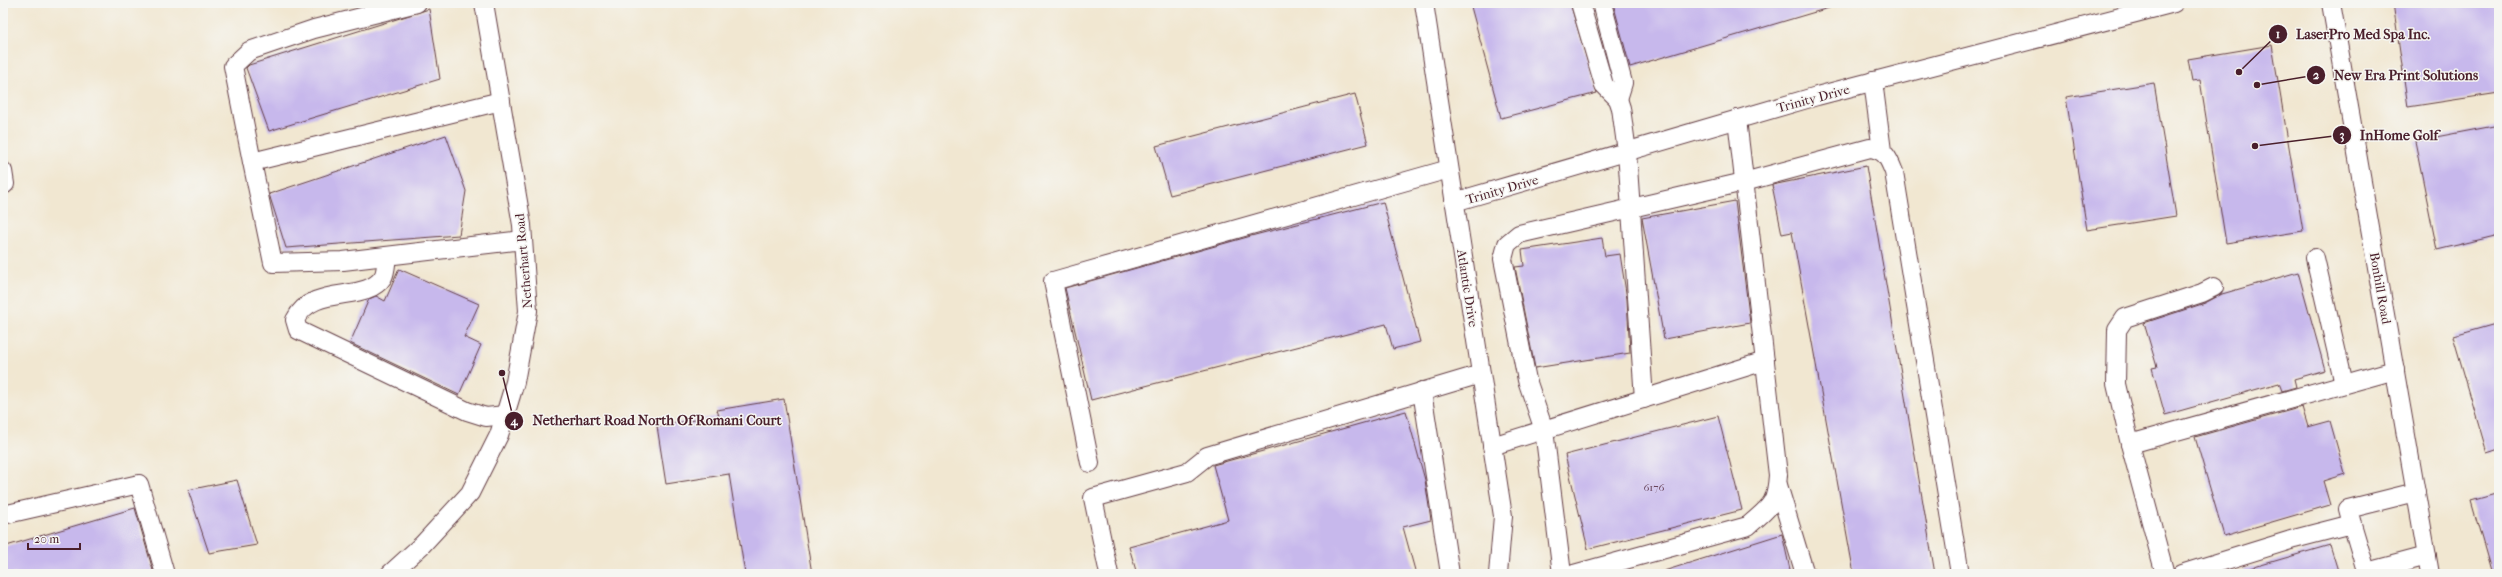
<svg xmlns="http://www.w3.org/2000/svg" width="2502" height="577" viewBox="0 0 2502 577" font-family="'IM FELL French Canon',serif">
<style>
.building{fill:#c7b8ec}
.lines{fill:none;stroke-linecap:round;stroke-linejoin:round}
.minor-casing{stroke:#633d44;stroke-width:20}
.minor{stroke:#fff;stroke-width:18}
.labels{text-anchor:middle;stroke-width:3;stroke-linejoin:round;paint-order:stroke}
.number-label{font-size:11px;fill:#69455b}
.street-label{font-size:13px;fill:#4a1f2b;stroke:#f6f6f2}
.leader{fill:none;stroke:#4a1f2b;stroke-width:1.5}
.callout-dot{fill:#4a1f2b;stroke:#f6f6f2;stroke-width:1.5}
.mark-label{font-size:12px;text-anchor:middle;font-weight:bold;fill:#fff}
.callout-label{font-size:14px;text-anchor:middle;font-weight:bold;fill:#4a1f2b;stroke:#f6f6f2;stroke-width:3;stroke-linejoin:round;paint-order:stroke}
</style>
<rect width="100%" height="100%" fill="#f6f6f2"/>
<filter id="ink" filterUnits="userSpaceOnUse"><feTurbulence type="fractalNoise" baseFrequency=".025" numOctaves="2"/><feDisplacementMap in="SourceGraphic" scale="8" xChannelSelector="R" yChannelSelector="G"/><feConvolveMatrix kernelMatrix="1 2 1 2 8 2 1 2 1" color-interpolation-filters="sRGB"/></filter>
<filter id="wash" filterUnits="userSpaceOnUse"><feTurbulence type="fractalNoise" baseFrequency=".012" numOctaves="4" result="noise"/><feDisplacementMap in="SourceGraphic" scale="16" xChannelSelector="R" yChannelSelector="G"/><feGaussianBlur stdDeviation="0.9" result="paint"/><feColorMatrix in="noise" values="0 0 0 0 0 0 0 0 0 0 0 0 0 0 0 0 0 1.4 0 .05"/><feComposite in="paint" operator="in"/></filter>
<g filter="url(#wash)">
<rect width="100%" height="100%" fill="#f1e7d1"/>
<g id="blocks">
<g class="building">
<path d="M1470,3H1570L1597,93L1501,118Z"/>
<path d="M1613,3H1832V7L1630,67Z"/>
<path d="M2393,3H2499V93L2408,107Z"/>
<path d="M429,9L440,79L269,131L246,68L249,65Z"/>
<path d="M2272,45L2303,231L2226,243L2200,80L2192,81L2188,59Z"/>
<path d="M2154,83L2176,216L2087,230L2066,97Z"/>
<path d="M1355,94L1368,144L1170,195L1156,146Z"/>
<path d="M2499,125V235L2437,250L2415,141Z"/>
<path d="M446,135L466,191L459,235L286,248L269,194Z"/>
<path d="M1866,166L1935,574H1854L1792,232L1782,234L1772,185Z"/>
<path d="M1735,201L1750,323L1664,339L1642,218Z"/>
<path d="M1383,202L1420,342L1393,349L1386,324L1091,400L1065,288L1251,236Z"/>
<path d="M1602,238L1605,256L1620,254L1627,299L1630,353L1535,368L1515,267L1524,266L1522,250Z"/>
<path d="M399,269L479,304L464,337L481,345L459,395L350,343L369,299L376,296L385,301Z"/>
<path d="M2298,272L2325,370L2294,379L2296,387L2282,391L2279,383L2165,415L2152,368L2157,367L2144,323L2205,303L2222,294Z"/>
<path d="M2499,323V449L2487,453L2453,336Z"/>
<path d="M784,399L812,574H745L729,474L666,484L657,426L719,416L717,410Z"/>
<path d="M2302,407L2308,427L2330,421L2345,474L2323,481L2330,505L2224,536L2195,437Z"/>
<path d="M1406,411L1425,480L1431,520L1403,527L1416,574H1137L1129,547L1228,520L1213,465Z"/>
<path d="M1718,416L1742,510L1588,549L1565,455Z"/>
<path d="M237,480L257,545L209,553L188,490Z"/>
<path d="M2499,493V574H2492L2471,501Z"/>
<path d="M135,508L154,574H3V547Z"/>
<path d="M1782,534L1791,574H1665L1664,571Z"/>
<path d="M2330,545L2339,574H2245L2244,570Z"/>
</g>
</g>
</g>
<g filter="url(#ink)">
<use href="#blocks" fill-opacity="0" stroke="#633d44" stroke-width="1"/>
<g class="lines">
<defs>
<g id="minor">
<path d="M417,3L314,29L249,51L233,66L252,162L501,101"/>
<path d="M1424,3L1503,516L1498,574"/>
<path d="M1580,3L1604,85L1618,99L1621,108L1627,152L1644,399"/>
<path d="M1602,3L1623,83L1618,99"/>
<path d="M2331,3L2430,574"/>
<path d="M1873,81L1882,151"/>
<path d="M252,162L273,263L343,261L523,240"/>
<path d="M3,171L5,184"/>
<path d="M1454,202L1817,96L2174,3"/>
<path d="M387,256C386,262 386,272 383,277C366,304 313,283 295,320L298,330L467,411L486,417L505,415"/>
<path d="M2315,258L2344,384"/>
<path d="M2214,287L2202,293L2125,318L2117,330L2116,384L2130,444L2395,370"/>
<path d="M1422,391L1450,574"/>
<path d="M2130,444L2165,574"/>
<path d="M1492,446L1765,361"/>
<path d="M1090,463L1053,281L1449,169"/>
<path d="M1778,485L1805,574"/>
<path d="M3,515L139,484L165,574"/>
<path d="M2352,524L2348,509L2416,492"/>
<path d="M2367,572L2427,556"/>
<path d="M390,574L422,545L470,493L499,435L515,382L528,311L522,225L484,3"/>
<path d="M1109,574L1093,498L1187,472L1207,456L1481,374"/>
<path d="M1562,574L1544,430L1527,380L1503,259L1507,244L1519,234L1744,182L1870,148C1886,151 1888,157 1894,172L1960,574"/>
<path d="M1574,574L1748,526C1770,506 1776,506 1778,475L1737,119"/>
<path d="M2181,574L2294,539L2352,524L2367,574"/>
</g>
</defs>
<use href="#minor" class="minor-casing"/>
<use href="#minor" class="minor"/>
</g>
</g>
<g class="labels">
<g class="number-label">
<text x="1654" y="491">6176</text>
</g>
<g class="street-label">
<text transform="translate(1813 98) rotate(-15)" y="5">Trinity Drive</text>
<text transform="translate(1502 189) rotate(-16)" y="5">Trinity Drive</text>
<text transform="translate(523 261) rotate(-95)" y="5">Netherhart Road</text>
<text transform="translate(1468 288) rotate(81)" y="5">Atlantic Drive</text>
<text transform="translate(2381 288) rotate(80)" y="5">Bonhill Road</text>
</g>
</g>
<path class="leader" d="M2239 72L2278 34M2257 85L2316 75M2255 146L2342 135M502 373L514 421"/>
<g class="callout-dot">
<circle cx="2239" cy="72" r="4"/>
<circle cx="2257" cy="85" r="4"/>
<circle cx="2255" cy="146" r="4"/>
<circle cx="502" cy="373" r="4"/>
<circle cx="2278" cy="34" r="10"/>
<circle cx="2316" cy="75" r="10"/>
<circle cx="2342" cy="135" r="10"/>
<circle cx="514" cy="421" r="10"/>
</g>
<g class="mark-label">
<text x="2278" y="38">1</text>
<text x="2316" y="79">2</text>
<text x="2342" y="139">3</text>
<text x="514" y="425">4</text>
</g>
<g class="callout-label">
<text x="2363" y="39">LaserPro Med Spa Inc.</text>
<text x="2406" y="80">New Era Print Solutions</text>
<text x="2399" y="140">InHome Golf</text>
<text x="657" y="425">Netherhart Road North Of Romani Court</text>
</g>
<rect width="2502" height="577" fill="none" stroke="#f6f6f2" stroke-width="16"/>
<path d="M28 543v6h52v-6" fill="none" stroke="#4a1f2b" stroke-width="2"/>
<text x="34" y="543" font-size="12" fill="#4a1f2b" stroke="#f6f6f2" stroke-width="3" paint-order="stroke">20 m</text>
</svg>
